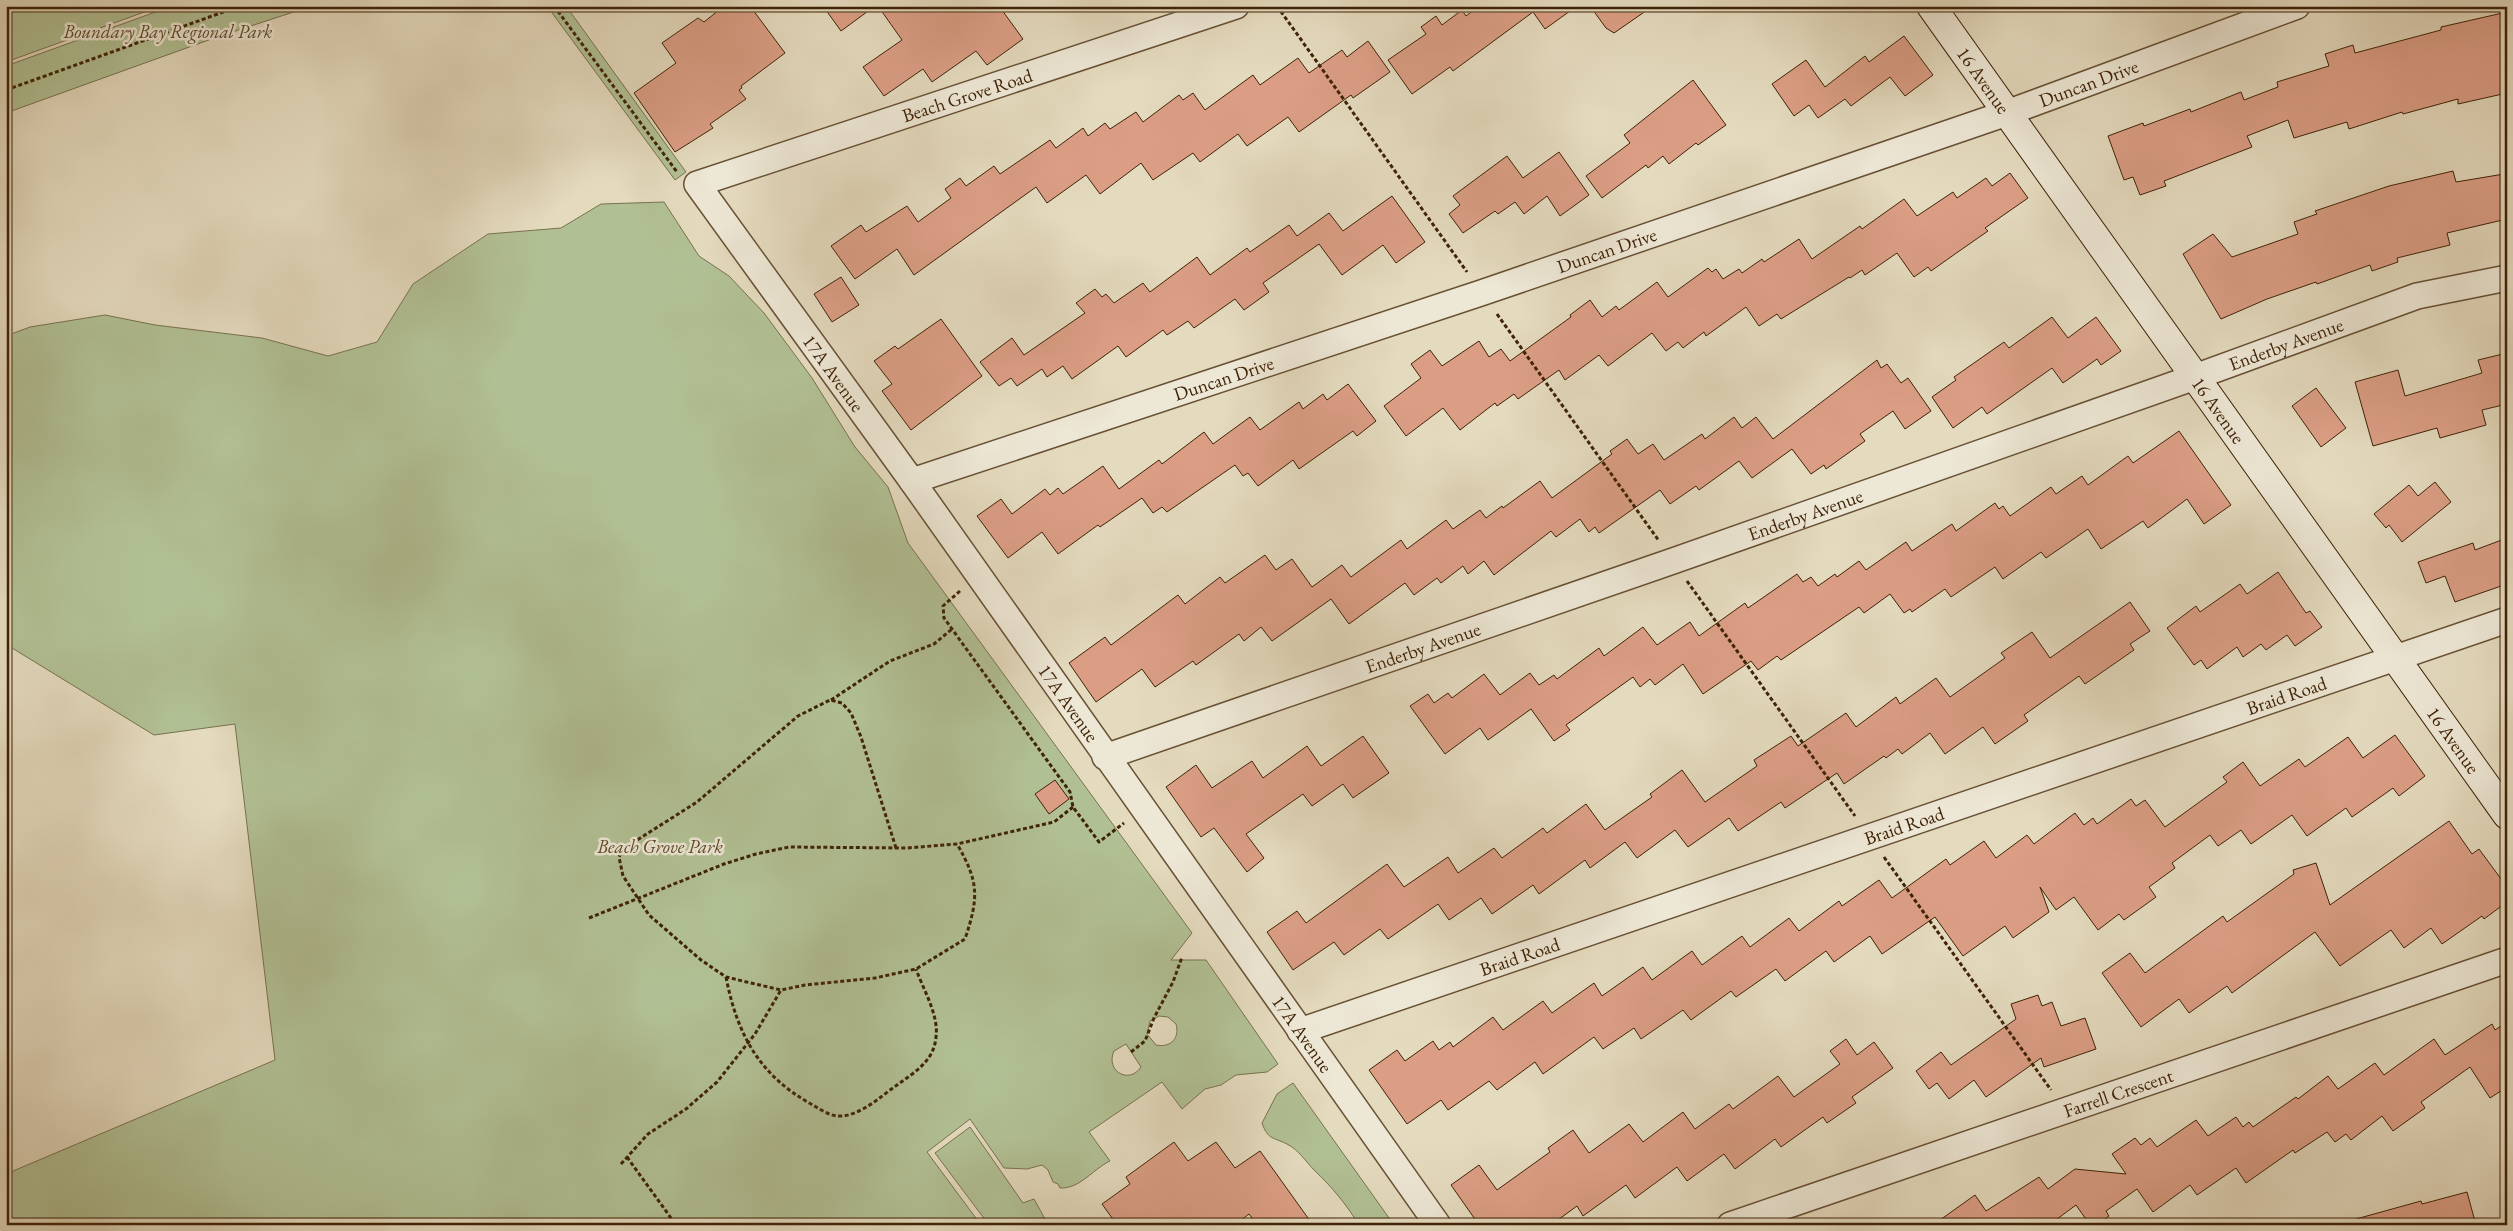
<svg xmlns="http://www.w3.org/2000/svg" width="2513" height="1231" viewBox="0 0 2513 1231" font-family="'EB Garamond',serif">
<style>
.green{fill:#b1c094;stroke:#78724e;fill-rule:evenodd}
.building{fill:#db9e85;stroke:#3f2307}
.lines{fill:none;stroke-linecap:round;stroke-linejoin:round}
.street-casing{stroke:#685135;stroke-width:28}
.secondary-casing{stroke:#3f2307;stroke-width:30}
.path{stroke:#3f2307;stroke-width:3;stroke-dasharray:4 2.5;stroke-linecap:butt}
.street{stroke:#ede7d5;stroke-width:25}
.secondary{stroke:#ede7d5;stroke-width:28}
.labels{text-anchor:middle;stroke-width:5;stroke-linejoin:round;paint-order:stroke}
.park-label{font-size:19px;font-style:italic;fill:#5c4a2a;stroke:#ede7d5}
.street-label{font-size:19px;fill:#3f2307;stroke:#ede7d5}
</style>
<rect width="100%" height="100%" fill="#e4dabe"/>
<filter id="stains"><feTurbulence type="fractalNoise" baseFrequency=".004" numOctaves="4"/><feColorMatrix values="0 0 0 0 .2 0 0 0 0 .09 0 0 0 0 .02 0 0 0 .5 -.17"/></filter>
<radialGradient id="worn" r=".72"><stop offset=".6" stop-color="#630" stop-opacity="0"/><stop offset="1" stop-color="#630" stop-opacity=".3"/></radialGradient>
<g class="green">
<path d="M6,6H161L6,62Z"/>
<path d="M172,6H312L217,37L6,113V66Z"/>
<path d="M547,6H566L686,172L675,180Z"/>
<path d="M664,202L699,256L729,276L764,313L812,378L855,447L888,487L908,543L1192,933L1171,960H1206L1278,1064L1267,1072L1236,1075L1221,1085L1205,1089L1182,1109L1162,1082L1089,1132L1110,1161C1093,1169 1080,1189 1060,1188L1058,1184L1053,1182L1048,1170L1042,1165L1027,1169L1004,1168L970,1119L927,1152L981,1225H6V1174L275,1060L235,724L154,735L12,648L6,632V336L30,327L105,315L155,325L262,338L328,356L377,342L413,284L488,234L561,228L601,204ZM1159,1016L1168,1017L1176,1024C1180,1038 1171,1048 1156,1045L1147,1034L1150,1021ZM1126,1044L1141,1067C1129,1085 1105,1071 1114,1051Z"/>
<path d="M1293,1083L1394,1225H1359C1346,1204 1332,1187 1315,1171C1306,1162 1299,1150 1287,1144C1273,1137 1268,1140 1262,1123L1277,1094Z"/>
<path d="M970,1127L1023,1203L1034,1199L1045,1219L1037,1225H989L935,1153Z"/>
</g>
<g class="building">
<path d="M724,6H750L785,53L741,86L742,88L739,90L746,99L710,124L713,128L675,152L634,93L676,63L662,43L698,18L704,22Z"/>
<path d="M823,6H875L841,31Z"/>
<path d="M878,6H999L1023,39L987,65L976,51L932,82L923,69L884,96L863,67L902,40Z"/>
<path d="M1479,6H1577L1545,29L1533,12L1453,71L1450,67L1412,94L1388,60L1426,34L1421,27L1436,16L1442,25L1462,10L1466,16Z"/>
<path d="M1590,6H1653L1614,33L1606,28Z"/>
<path d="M2507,12V93L2458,104V99L2403,114L2402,112L2349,129L2347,122L2294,138L2288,120L2247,136L2252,147L2164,181L2166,186L2140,195L2133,177L2124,180L2108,136L2143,123L2144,126L2190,109L2191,112L2241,92L2244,100L2278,87L2277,82L2329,66L2325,54L2353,45L2355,53L2441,30V27Z"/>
<path d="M1904,36L1933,75L1905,96L1890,77L1851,106L1845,99L1818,118L1809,105L1794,116L1772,84L1806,60L1825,87L1865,56L1869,62Z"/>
<path d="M1368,41L1390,72L1353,98L1351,95L1299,132L1288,117L1247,146L1238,134L1200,162L1193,153L1153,180L1141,163L1100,194L1086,175L1047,203L1036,187L914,275L897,249L855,279L831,246L861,225L866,232L907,206L918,222L951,198L945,189L960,178L966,186L994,166L1000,174L1050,140L1056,148L1083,128L1088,136L1105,123L1110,129L1136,112L1143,122L1179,95L1183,100L1193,93L1205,110L1253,75L1260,85L1298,58L1309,73L1342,50L1347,57Z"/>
<path d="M1693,80L1726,125L1698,145L1696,143L1669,164L1663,156L1648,168L1646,165L1602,198L1586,176L1630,143L1624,135Z"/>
<path d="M1559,152L1589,195L1560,216L1547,196L1524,214L1515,202L1498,214L1495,211L1463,233L1449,214L1460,205L1453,196L1507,156L1523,178Z"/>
<path d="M2453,171L2456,182L2504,174L2507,219L2447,233L2450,245L2397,258L2398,262L2372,271L2370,265L2317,284L2316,282L2267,299L2221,319L2183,254L2213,234L2232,257L2298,234L2294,222L2317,214L2315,211L2389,186Z"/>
<path d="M2010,173L2028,198L1985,228L1988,231L1955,254L1931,271L1928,267L1914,277L1897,253L1865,275L1862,270L1850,278L1849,277L1781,319L1777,314L1759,326L1746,307L1706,336L1704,332L1683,348L1678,342L1666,351L1652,333L1608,366L1599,355L1565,380L1559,370L1518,399L1514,394L1497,406L1495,403L1460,430L1443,408L1406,436L1384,406L1421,378L1411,364L1430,350L1442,366L1479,341L1489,357L1501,349L1510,361L1571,317L1570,315L1590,300L1602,317L1616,306L1619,310L1657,282L1668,297L1708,268L1712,272L1716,269L1723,279L1739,269L1742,273L1762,259L1764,262L1799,239L1812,259L1860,226L1862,229L1904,199L1917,216L1953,192L1957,198L1986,178L1992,186Z"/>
<path d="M1392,196L1425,242L1396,263L1383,245L1342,275L1319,244L1263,283L1269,292L1244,310L1235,299L1194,328L1188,321L1167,335L1163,330L1126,357L1118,346L1072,379L1063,366L1047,377L1042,369L1017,386L1011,378L999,386L980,362L1012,338L1024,355L1085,313L1076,303L1095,289L1102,297L1106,294L1114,303L1143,283L1150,292L1197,257L1210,275L1247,248L1250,252L1289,225L1297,236L1329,213L1343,231Z"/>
<path d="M841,277L859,305L832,322L814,294Z"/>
<path d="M2052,317L2068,338L2096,317L2121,351L2101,365L2097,359L2063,383L2052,368L1987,414L1982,407L1953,428L1932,397L1956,380L1954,377L2004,342L2009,348Z"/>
<path d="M941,319L982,376L911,430L882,391L892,384L874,361L895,346L898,349Z"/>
<path d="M2507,353V404L2482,410L2486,425L2440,438L2437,428L2373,446L2355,382L2398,370L2405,396L2482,373L2478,360Z"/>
<path d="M1877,360L1881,368L1887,364L1901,383L1908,378L1931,411L1905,429L1893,411L1860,434L1865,441L1826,469L1824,465L1811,474L1792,449L1752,478L1739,461L1699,490L1696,486L1670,504L1660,490L1599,533L1595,527L1589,532L1580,519L1556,537L1551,531L1494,575L1484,561L1468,574L1463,566L1441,583L1437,578L1414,595L1405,583L1349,624L1331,599L1272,641L1261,627L1244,641L1239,634L1196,665L1193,661L1155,687L1142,669L1096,702L1069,663L1105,637L1111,645L1178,595L1185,604L1220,577L1225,583L1265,555L1276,570L1292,559L1312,587L1342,565L1351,577L1401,540L1407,549L1446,520L1453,529L1480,510L1486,518L1502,506L1503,508L1540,481L1552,498L1612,454L1610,451L1627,439L1638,454L1653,444L1664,460L1702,434L1705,439L1734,417L1742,428L1756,417L1773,439Z"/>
<path d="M1348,384L1376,421L1357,436L1353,431L1299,469L1293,460L1258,486L1248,473L1243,476L1235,465L1167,512L1162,507L1153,513L1142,498L1100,527L1098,525L1058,554L1042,532L1008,558L977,516L1001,499L1012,514L1045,489L1050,495L1058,488L1063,494L1103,466L1119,489L1159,460L1162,464L1204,432L1213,444L1250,417L1260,430L1299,402L1303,409L1323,394L1327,400Z"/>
<path d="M2316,388L2346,428L2321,447L2292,406Z"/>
<path d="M2179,431L2231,505L2204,524L2187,499L2148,528L2143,521L2101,549L2088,529L2046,558L2041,552L2003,579L1995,567L1951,597L1945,589L1912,612L1910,609L1904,613L1890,594L1864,613L1859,607L1781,660L1777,656L1758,670L1751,661L1703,694L1683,664L1655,685L1650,679L1640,687L1633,677L1566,725L1570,730L1554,741L1531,709L1488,740L1480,728L1445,754L1410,706L1428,694L1434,703L1448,693L1452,698L1484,674L1500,695L1530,673L1539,685L1554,675L1557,679L1599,648L1604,656L1643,627L1657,645L1690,622L1699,636L1745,603L1748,608L1797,574L1803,582L1811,577L1818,586L1835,574L1837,577L1859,561L1866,570L1906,542L1912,551L1952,524L1956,531L1995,503L1999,509L2003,506L2010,516L2051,487L2056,494L2082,476L2088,485L2128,456L2133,463Z"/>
<path d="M2435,482L2451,502L2402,542L2389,525L2386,528L2374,514L2409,485L2418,496Z"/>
<path d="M2507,538V584L2455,602L2445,576L2426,583L2418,562L2473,543L2475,550Z"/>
<path d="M2278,572L2306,613L2310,611L2322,627L2295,646L2287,635L2266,650L2261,644L2243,657L2237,647L2207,669L2201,660L2194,665L2167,628L2196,606L2200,612L2240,584L2247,594Z"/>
<path d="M2130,602L2150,631L2130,644L2134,650L2085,684L2079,676L2024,715L2028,721L1995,744L1983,727L1945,754L1930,733L1902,754L1898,749L1886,758L1884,756L1844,784L1837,773L1785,808L1781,802L1738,831L1729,818L1688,847L1675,830L1637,858L1625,842L1590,868L1585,860L1539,894L1533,885L1492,914L1481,898L1449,920L1438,904L1388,939L1380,929L1344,955L1334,942L1293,970L1267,932L1297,911L1306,923L1387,864L1404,887L1448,857L1458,873L1494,848L1502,858L1543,828L1547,833L1586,804L1605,830L1652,797L1650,794L1682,770L1705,802L1757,766L1754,760L1791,736L1798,746L1846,713L1856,727L1896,697L1900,704L1936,678L1950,697L2005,658L2001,653L2032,632L2050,658Z"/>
<path d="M2395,735L2425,776L2399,796L2393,788L2352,817L2346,808L2307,836L2292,815L2251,844L2241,830L2218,846L2210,835L2172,863L2175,868L2149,887L2156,897L2124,920L2119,914L2098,930L2074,897L2056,910L2040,887L2049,912L2013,938L2005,926L1963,956L1935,917L1882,954L1870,936L1834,962L1826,951L1785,981L1776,969L1736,997L1731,991L1691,1020L1683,1010L1641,1039L1634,1028L1603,1049L1594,1037L1543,1074L1535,1062L1497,1090L1489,1081L1448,1110L1441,1100L1407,1124L1369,1070L1397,1050L1405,1061L1433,1041L1439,1050L1450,1042L1453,1047L1493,1017L1503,1030L1543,1001L1552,1013L1594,983L1602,996L1643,967L1652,980L1692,951L1702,965L1742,936L1750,947L1789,918L1799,931L1839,901L1842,906L1879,880L1892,898L1946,859L1950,865L1984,841L1996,858L2027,835L2034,844L2075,813L2084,825L2093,818L2097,824L2131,799L2136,806L2145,800L2165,827L2227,782L2223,777L2243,762L2260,786L2299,759L2305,767L2348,737L2363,758Z"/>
<path d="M1363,736L1389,773L1353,798L1343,784L1312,806L1303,794L1246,834L1264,858L1247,872L1214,828L1201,837L1166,787L1196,765L1212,788L1252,761L1263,778L1307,746L1321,766Z"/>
<path d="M1055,780L1069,799L1049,814L1035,794Z"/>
<path d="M2449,821L2472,854L2479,849L2507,887V902L2484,919L2482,916L2442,944L2431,928L2404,948L2391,930L2340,966L2315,932L2232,993L2227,986L2189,1013L2179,999L2141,1027L2102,973L2130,953L2145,973L2223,916L2227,922L2294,874L2293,870L2316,863L2330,905Z"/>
<path d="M2038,995L2042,1006L2052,1002L2061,1026L2085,1018L2096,1049L2044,1067L2041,1058L1986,1097L1974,1080L1949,1099L1937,1083L1929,1089L1916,1071L1941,1052L1951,1065L2016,1019L2011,1004Z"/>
<path d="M2507,1022V1087L2490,1098L2470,1067L2421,1102L2425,1108L2393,1131L2382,1116L2351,1140L2346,1134L2335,1142L2327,1132L2295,1153L2293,1150L2246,1183L2236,1168L2197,1195L2190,1185L2153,1212L2137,1189L2106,1211L2109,1216L2097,1225H2090L2076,1205L2049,1225H1933L1975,1195L1986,1211L2039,1177L2048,1189L2075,1169L2126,1174L2112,1154L2135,1138L2141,1145L2150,1138L2157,1147L2196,1120L2208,1136L2236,1117L2243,1127L2249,1122L2253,1127L2296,1097L2298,1099L2328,1076L2338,1089L2375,1063L2384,1075L2434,1039L2445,1055L2492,1024L2495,1030Z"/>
<path d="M1846,1039L1857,1055L1874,1042L1893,1068L1852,1097L1856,1103L1827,1123L1823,1117L1781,1147L1775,1139L1735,1169L1724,1154L1687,1181L1677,1167L1635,1198L1626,1185L1583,1216L1577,1206L1551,1225H1479L1451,1185L1479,1165L1497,1190L1550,1152L1548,1148L1573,1130L1589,1153L1629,1124L1643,1142L1683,1112L1695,1129L1729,1104L1733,1109L1778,1076L1794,1097L1840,1064L1830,1051Z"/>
<path d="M1174,1142L1188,1161L1216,1142L1235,1168L1260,1151L1313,1225H1257L1249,1214L1235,1225H1117L1102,1204L1130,1184L1126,1177Z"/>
<path d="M2467,1192L2476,1225H2357L2356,1219L2421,1201L2422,1204Z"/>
</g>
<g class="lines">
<defs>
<g id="street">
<path id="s1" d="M1236,6L697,184L912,481L1438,1225"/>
<path id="s2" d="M912,481L1481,293L2007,113L2297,6"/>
<path id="s3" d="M1105,757L1673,561L2195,377L2417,296L2507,278"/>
<path id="s4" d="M1300,1031L2507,620"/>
<path id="s5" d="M1730,1225L2507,960"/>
</g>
<g id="secondary">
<path id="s6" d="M1931,6L2507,815"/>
</g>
</defs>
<use href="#street" class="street-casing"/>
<use href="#secondary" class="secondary-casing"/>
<g class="path">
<path d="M554,6L677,172"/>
<path d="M1277,6L1467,272"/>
<path d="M6,90L240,6"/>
<path d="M1497,314L1659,541"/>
<path d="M1687,581L1855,816"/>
<path d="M960,591L943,606L944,618L1070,792L1073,807L1099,842L1124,823"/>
<path d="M831,700L890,661L934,644L952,629"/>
<path d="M896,848L861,737L851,713L842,703L830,700L798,716L697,802L623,849L619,857L623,876L649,915L701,960L726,977L751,983L781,990L805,985L875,978L916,969L965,939C979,897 979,882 957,844"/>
<path d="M1884,857L2051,1090"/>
<path d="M589,918L724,864L756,854L789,847L907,848L957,844L1054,822L1073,807"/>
<path d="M726,977C737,1034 759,1075 811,1104C820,1109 830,1117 842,1116C863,1114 881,1096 897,1085C915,1072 934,1061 936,1037C939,1015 923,989 916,969"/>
<path d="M1131,1052L1145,1041L1154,1018L1173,982L1182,957"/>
<path d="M627,1157L676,1225"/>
<path d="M621,1164L648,1134L686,1109L717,1082L755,1034L781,990"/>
</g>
<use href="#street" class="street"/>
<use href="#secondary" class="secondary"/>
</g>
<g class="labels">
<g class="park-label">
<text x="168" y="38">Boundary Bay Regional Park</text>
<text x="660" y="853">Beach Grove Park</text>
</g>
<g class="street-label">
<text dy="7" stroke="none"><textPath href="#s6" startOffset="91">16 Avenue</textPath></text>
<text dy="7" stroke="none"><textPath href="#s2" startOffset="1242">Duncan Drive</textPath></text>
<text transform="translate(967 95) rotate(-18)" y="7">Beach Grove Road</text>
<text dy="7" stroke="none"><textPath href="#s2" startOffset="732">Duncan Drive</textPath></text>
<text dy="7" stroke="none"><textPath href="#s3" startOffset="1251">Enderby Avenue</textPath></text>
<text dy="7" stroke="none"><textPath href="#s1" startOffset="801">17A Avenue</textPath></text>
<text dy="7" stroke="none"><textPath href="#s2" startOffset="328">Duncan Drive</textPath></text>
<text dy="7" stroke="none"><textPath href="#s6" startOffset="496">16 Avenue</textPath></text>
<text dy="7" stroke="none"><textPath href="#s3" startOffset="741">Enderby Avenue</textPath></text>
<text dy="7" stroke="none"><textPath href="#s3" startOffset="336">Enderby Avenue</textPath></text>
<text dy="7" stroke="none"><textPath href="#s4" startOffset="1042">Braid Road</textPath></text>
<text dy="7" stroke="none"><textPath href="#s1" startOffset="1206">17A Avenue</textPath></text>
<text dy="7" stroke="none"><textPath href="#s6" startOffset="901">16 Avenue</textPath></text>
<text dy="7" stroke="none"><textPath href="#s4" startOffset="638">Braid Road</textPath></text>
<text dy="7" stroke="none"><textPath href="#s4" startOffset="232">Braid Road</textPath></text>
<text dy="7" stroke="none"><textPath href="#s1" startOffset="1611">17A Avenue</textPath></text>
<text dy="7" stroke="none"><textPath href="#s5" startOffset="410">Farrell Crescent</textPath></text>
</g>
</g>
<rect width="2513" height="1231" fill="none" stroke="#e4dabe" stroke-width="25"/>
<rect x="8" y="8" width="2498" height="1216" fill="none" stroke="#3f2307" stroke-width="2.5"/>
<rect x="12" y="12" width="2488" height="1206" fill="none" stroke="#3f2307"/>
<rect width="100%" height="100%" filter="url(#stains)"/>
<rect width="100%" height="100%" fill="url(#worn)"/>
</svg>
